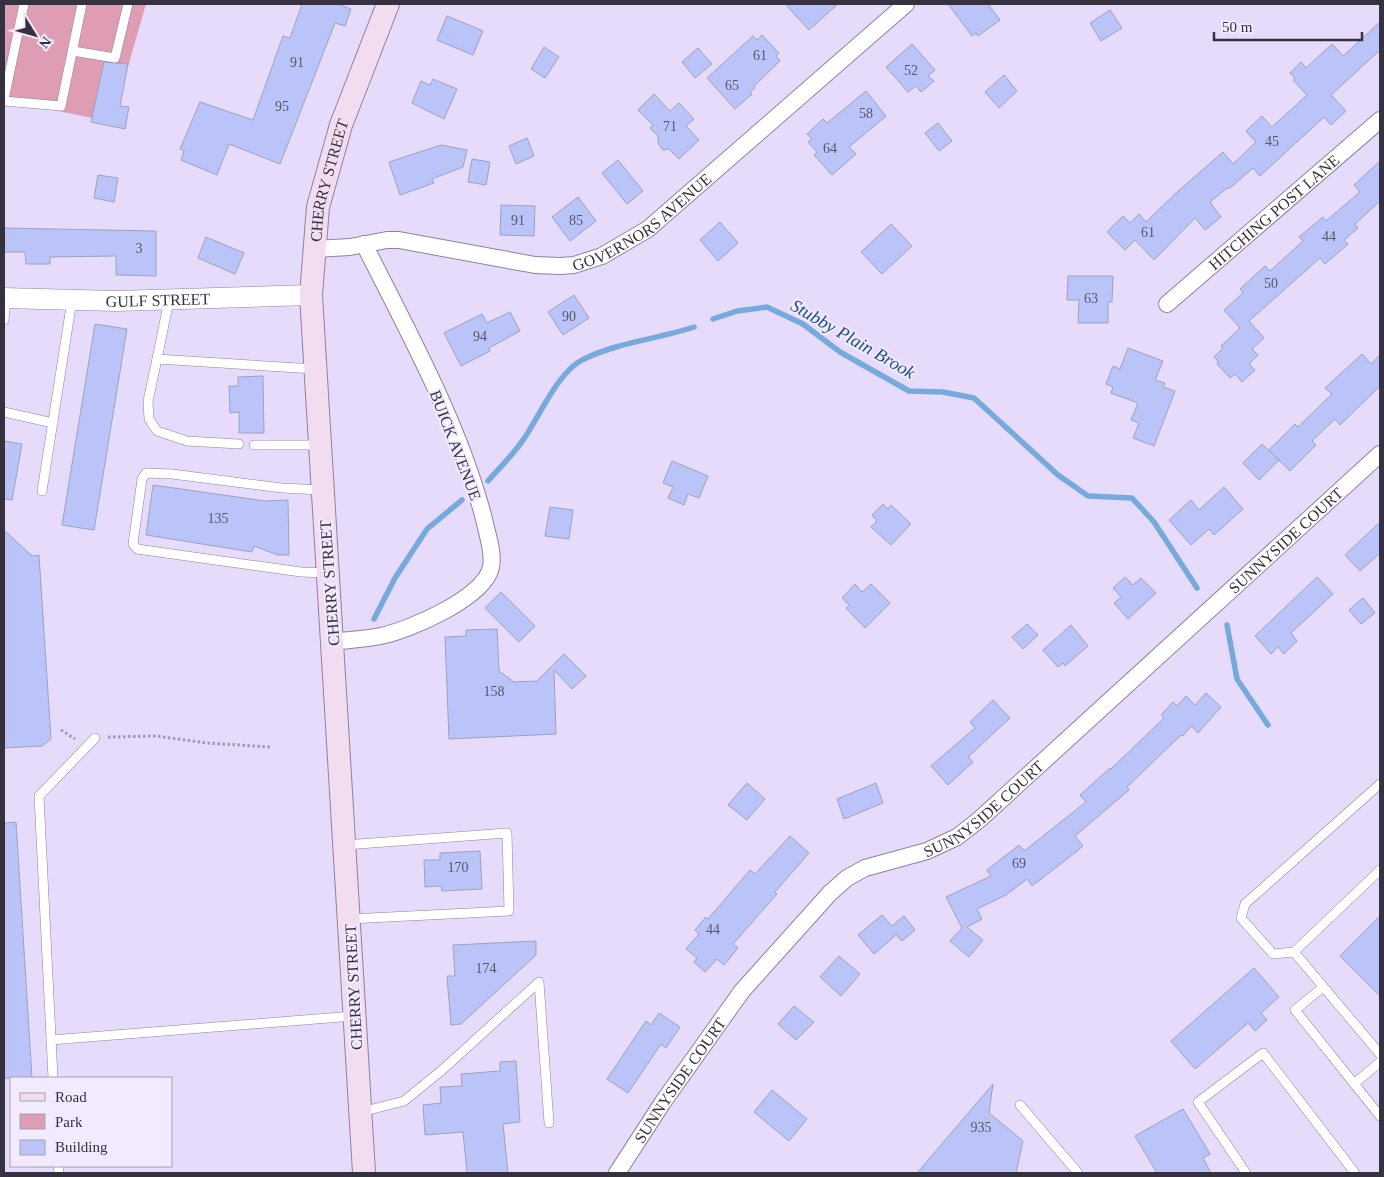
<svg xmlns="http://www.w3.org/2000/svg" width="1384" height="1177" viewBox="0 0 1384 1177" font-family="Georgia,serif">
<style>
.green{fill:#df9db4}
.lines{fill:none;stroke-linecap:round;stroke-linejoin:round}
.stream{stroke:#76a9dc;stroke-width:5.5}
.building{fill:#bac4f8;stroke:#9ca2c2}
.service-casing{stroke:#8e82a0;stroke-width:10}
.minor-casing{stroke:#8e82a0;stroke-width:18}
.tertiary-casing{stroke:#8e82a0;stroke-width:21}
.secondary-casing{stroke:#8e82a0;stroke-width:24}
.path{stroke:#a399b2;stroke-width:3;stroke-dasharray:2.5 2.5;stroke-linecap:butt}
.service{stroke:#fff;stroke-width:9}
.minor{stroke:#fff;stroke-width:16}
.tertiary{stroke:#fff;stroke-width:20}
.secondary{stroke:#f2ddf0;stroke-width:22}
.labels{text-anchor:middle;stroke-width:4;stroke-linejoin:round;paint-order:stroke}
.number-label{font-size:14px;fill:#57566c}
.street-label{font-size:16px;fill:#36313e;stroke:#f2eafe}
.water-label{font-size:18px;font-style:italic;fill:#1a5081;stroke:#f2eafe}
</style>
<rect width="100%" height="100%" fill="#e7dbfb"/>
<path class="green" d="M4,4H146L112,122L4,100Z"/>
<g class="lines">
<g class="stream">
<path d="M713,319L737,311L767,307L803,324L840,352L909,391L943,392L974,398L1058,475L1088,496L1132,498L1154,522L1197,588"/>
<path d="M488,481C500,467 515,453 525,437C540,415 559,370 584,359C619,342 658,339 694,327"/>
<path d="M374,619L395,578L427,529L462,500"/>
<path d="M1227,625L1237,679L1268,725"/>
</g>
</g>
<g class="building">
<path d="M302,4H338L351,9L345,26L335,23L280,164L229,144L217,175L181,160L184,151L180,149L200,102L253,120L283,36L290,38Z"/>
<path d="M785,4H838L809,30Z"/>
<path d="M948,4H988L1000,20L978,36L976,33L972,36Z"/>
<path d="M1110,10L1122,28L1101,41L1090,23Z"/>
<path d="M447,16L483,31L473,55L437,40Z"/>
<path d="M1380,22V50L1331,95L1346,111L1331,125L1324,117L1260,176L1253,168L1230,188H1227L1210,202L1221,217L1205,230L1195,218L1154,260L1135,240L1125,250L1107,232L1123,216L1130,223L1139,214L1146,222L1177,192L1223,152L1233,164L1256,142L1246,131L1262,116L1272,127L1307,95L1293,80L1295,78L1290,73L1301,62L1306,68L1332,44L1343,56Z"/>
<path d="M762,35L779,53L776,56L780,61L754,86L755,88L750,92L752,94L735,109L707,78L753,36L757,40Z"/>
<path d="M912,44L935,70L928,76L934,81L921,92L916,86L908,92L886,67Z"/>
<path d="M544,47L559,57L545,78L531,69Z"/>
<path d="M698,48L712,64L695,78L682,62Z"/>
<path d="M104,62L128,64L120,106L129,107L125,129L91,122Z"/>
<path d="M1004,75L1017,91L999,108L985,92Z"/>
<path d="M433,79L457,89L444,119L412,103L421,81L430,85Z"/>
<path d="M866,91L886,116L849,147L856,154L832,175L814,155L817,152L808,142L812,139L807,134L823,119L827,123Z"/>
<path d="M654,94L670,111L679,103L694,119L686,126L699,140L679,159L669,149L663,150L658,143V136L650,128L653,125L638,110Z"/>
<path d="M938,123L952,141L939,151L925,133Z"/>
<path d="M527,138L534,156L516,164L509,146Z"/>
<path d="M441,145L467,150L463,167L432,179L434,183L400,195L389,162Z"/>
<path d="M472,159L490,162L486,185L468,182Z"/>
<path d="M618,160L643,191L627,204L602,173Z"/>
<path d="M1380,161V201L1355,224L1358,228L1344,240L1348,244L1325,264L1320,258L1249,321L1264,338L1252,349L1258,355L1249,364L1255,370L1242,382L1235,374L1230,378L1217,364L1218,361L1214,357L1223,348L1221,346L1240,328L1224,310L1243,293L1240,289L1265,266L1270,271L1303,241L1299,237L1323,217L1326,221L1360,192L1354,185Z"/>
<path d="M98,175L118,178L114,202L94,198Z"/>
<path d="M578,197L596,221L570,241L552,217Z"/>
<path d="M501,205L535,206L534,236L500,235Z"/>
<path d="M720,222L738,243L718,261L700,240Z"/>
<path d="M891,224L912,246L882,274L861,252Z"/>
<path d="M4,228L156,231V276L116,275V256L50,257V264H26L25,252H4Z"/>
<path d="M206,237L244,253L235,274L198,258Z"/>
<path d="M1068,276H1113L1112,302H1108V323H1078L1079,300H1067Z"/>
<path d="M574,295L589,318L563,335L548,312Z"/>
<path d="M510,312L520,331L489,348L490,351L461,366L444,333L482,314L487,323Z"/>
<path d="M95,324L127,329L94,530L62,525Z"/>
<path d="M1128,348L1163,361L1155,380L1165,383L1163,387L1175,391L1154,446L1133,438L1139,423L1131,420L1138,403L1111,393L1113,387L1106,384L1113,366L1120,369Z"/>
<path d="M1362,354L1371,364L1380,355V386L1340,425L1335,419L1312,441L1316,445L1290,471L1269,450L1295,424L1298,427L1332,394L1325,388Z"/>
<path d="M263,376L264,433H239V412L230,413L229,386H238V377Z"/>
<path d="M4,441L22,444L12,500L4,499Z"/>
<path d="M1262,444L1279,460L1259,480L1243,463Z"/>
<path d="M672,461L708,476L699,498L688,494L684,505L668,498L673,487L663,483Z"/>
<path d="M153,485L265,501L288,500L289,555H278L254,546L252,552L146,535Z"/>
<path d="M1224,487L1243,509L1214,535L1209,529L1191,545L1169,520L1191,500L1199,510Z"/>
<path d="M883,504L888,509L891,505L911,524L891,545L871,527L877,521L872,515Z"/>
<path d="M550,507L573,510L569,539L545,536Z"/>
<path d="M1380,522V553L1360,571L1345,555Z"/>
<path d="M4,530L32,556L39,555L51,739L42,746L4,748Z"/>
<path d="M1125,577L1133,585L1141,578L1156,593L1128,619L1114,603L1121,597L1113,588Z"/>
<path d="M1317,577L1333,594L1291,633L1297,641L1284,654L1278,647L1271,654L1255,636Z"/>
<path d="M855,584L862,592L871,584L890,603L865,628L846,608L849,605L842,598Z"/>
<path d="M501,592L535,626L519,642L485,608Z"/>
<path d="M1363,598L1375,613L1361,624L1349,610Z"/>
<path d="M1027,624L1038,635L1023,649L1012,637Z"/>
<path d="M1071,625L1088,646L1065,666L1063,663L1058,667L1043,650Z"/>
<path d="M497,629L499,671L514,682L537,681L564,654L586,676L572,689L554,670L556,734L449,739L445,637L466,636V630Z"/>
<path d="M1206,693L1221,707L1198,733L1191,726L1183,736L1181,735L1127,787L1129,790L1075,836L1083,846L1076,852L1032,886L1027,879L1006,895L977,909L982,919L967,927L983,940L969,957L950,941L962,928L946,897L991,876L987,870L1019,845L1024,851L1086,802L1080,795L1110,768L1111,769L1164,718L1161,715L1173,702L1177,706L1186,696L1195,705Z"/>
<path d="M993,700L1010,718L968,757L973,762L948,785L931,766L975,728L970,722Z"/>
<path d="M747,783L765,799L747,820L728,805Z"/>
<path d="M876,783L883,803L844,819L837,799Z"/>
<path d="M16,822L32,1078H4V823Z"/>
<path d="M790,836L809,853L775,892L777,894L733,944L738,948L724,965L717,959L705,972L694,962L697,958L686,949L699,934L695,930L706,917L708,919L750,870L755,874Z"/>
<path d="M480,851L482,889L442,891L441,886L425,887L424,860H440V853Z"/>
<path d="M882,915L892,926L904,916L915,930L902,941L896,935L874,954L858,935Z"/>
<path d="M1380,916V996L1340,956Z"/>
<path d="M536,941V955L461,1024L451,1025L447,976H455L453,945Z"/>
<path d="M839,956L860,974L841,996L820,977Z"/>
<path d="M1254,968L1279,997L1261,1013L1267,1020L1255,1031L1248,1023L1195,1069L1171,1041Z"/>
<path d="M794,1006L814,1022L796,1040L778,1024Z"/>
<path d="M659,1013L680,1027L666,1048L661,1044L628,1093L607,1079L646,1021L651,1025Z"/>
<path d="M516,1061L520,1122L503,1124L508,1173H467L463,1132L425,1135L423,1105L441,1103L440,1087L462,1086L461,1074L500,1071V1062Z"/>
<path d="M993,1084L989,1113L1023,1141L1016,1173H917Z"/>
<path d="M772,1090L807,1119L789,1141L754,1112Z"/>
<path d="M1183,1109L1210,1154L1203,1158L1211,1173H1157L1135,1136Z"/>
</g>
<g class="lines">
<defs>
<g id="service">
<path d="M73,51L115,58L128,4"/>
<path d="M4,99L24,4"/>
<path d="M4,101L61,106L82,4"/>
<path d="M169,300L157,359L315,369"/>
<path d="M4,320L6,298"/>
<path d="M157,359L148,401L149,419L157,431L187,441L239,444"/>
<path d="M4,412L53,423"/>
<path d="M254,445H320"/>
<path d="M322,490L282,488L172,474L146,473L142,479L133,544L137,549L301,572L327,573"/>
<path d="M42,491L72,300"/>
<path d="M1380,784L1245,904L1241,918L1273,954L1294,952L1380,870"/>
<path d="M345,845L507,833L509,911L349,919"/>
<path d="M1294,952L1380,1054"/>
<path d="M1323,987L1295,1010L1380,1116"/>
<path d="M51,1040L354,1016"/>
<path d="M53,1078L39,796L95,738"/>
<path d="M1355,1083L1380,1062"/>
<path d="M1020,1105L1078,1173"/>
<path d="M361,1112L404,1101L441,1071L539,982L549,1123"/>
<path d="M58,1166L59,1173"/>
<path d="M1246,1173L1198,1102L1263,1053L1355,1173"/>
</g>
<g id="minor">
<path id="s1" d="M314,249L350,247L387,240H399L535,265L560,266L574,265L602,256L648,229L906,4"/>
<path id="s2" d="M1167,304L1380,120"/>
<path d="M332,642C349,640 366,639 381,636C409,630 485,598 491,567C494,552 487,534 484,519C459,423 408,332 364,244"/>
<path id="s3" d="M617,1173L663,1102L742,991L830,893L847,878L865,868L927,851L957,837L980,819L1380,454"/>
</g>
<g id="tertiary">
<path id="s4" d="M4,298L116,301L311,295"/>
</g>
<g id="secondary">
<path id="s5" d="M364,1173L311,295L318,207L341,125L388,4"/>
</g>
</defs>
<use href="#service" class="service-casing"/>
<use href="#minor" class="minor-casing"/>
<use href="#tertiary" class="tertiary-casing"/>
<use href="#secondary" class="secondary-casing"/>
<g class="path">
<path d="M61,730L75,739"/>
<path d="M108,737L156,736L207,743L270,747"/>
</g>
<use href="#service" class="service"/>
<use href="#minor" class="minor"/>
<use href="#tertiary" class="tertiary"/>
<use href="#secondary" class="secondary"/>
</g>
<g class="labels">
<g class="number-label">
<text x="760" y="60">61</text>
<text x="297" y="67">91</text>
<text x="911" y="75">52</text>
<text x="732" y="90">65</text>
<text x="282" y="111">95</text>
<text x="866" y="118">58</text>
<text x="670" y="131">71</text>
<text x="1272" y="146">45</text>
<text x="830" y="153">64</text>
<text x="518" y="225">91</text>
<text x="576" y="225">85</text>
<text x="1148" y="237">61</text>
<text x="1329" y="241">44</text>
<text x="139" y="253">3</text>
<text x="1271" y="288">50</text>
<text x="1091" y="303">63</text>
<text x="569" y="321">90</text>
<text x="480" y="341">94</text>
<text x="218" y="523">135</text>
<text x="494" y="696">158</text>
<text x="1019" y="868">69</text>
<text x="458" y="872">170</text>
<text x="713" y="934">44</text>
<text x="486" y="973">174</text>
<text x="981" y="1132">935</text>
</g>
<g class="street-label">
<text dy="6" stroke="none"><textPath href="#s5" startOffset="996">CHERRY STREET</textPath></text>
<text dy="6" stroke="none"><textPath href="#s2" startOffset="141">HITCHING POST LANE</textPath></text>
<text dy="6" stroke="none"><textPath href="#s1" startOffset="344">GOVERNORS AVENUE</textPath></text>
<text dy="6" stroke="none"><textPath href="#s4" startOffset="154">GULF STREET</textPath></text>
<text transform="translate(456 445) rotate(69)" y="6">BUICK AVENUE</text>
<text dy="6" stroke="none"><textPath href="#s3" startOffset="936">SUNNYSIDE COURT</textPath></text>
<text transform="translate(329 583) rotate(-94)" y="6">CHERRY STREET</text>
<text dy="6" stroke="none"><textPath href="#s3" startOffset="531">SUNNYSIDE COURT</textPath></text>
<text transform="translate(353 987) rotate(-93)" y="6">CHERRY STREET</text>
<text dy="6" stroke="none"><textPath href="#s3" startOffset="112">SUNNYSIDE COURT</textPath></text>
</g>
<g class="water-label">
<text transform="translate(853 339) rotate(30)" y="6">Stubby Plain Brook</text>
</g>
</g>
<rect width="1384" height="1177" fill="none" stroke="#36313e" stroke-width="10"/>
<rect x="10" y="1077" width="162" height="90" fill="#f2eafe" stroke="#a7a0b1"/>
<rect x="20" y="1093" width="25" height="8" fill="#f2ddf0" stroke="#a7a0b1"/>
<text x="55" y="1102" font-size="15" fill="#36313e">Road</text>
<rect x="20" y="1114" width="25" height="15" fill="#df9db4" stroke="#a7a0b1"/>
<text x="55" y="1127" font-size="15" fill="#36313e">Park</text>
<rect x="20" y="1140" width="25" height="15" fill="#bac4f8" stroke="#a7a0b1"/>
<text x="55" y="1152" font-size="15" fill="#36313e">Building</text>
<g transform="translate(35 35) rotate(127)" stroke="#f2eafe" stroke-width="4" paint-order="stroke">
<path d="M0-4L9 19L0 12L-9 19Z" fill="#36313e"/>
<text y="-8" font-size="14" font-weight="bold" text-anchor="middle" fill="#36313e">N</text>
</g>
<path d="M1214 32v8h148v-8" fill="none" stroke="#36313e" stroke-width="2.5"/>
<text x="1222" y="32" font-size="15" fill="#36313e" stroke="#f2eafe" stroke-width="4" paint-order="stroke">50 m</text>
</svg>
